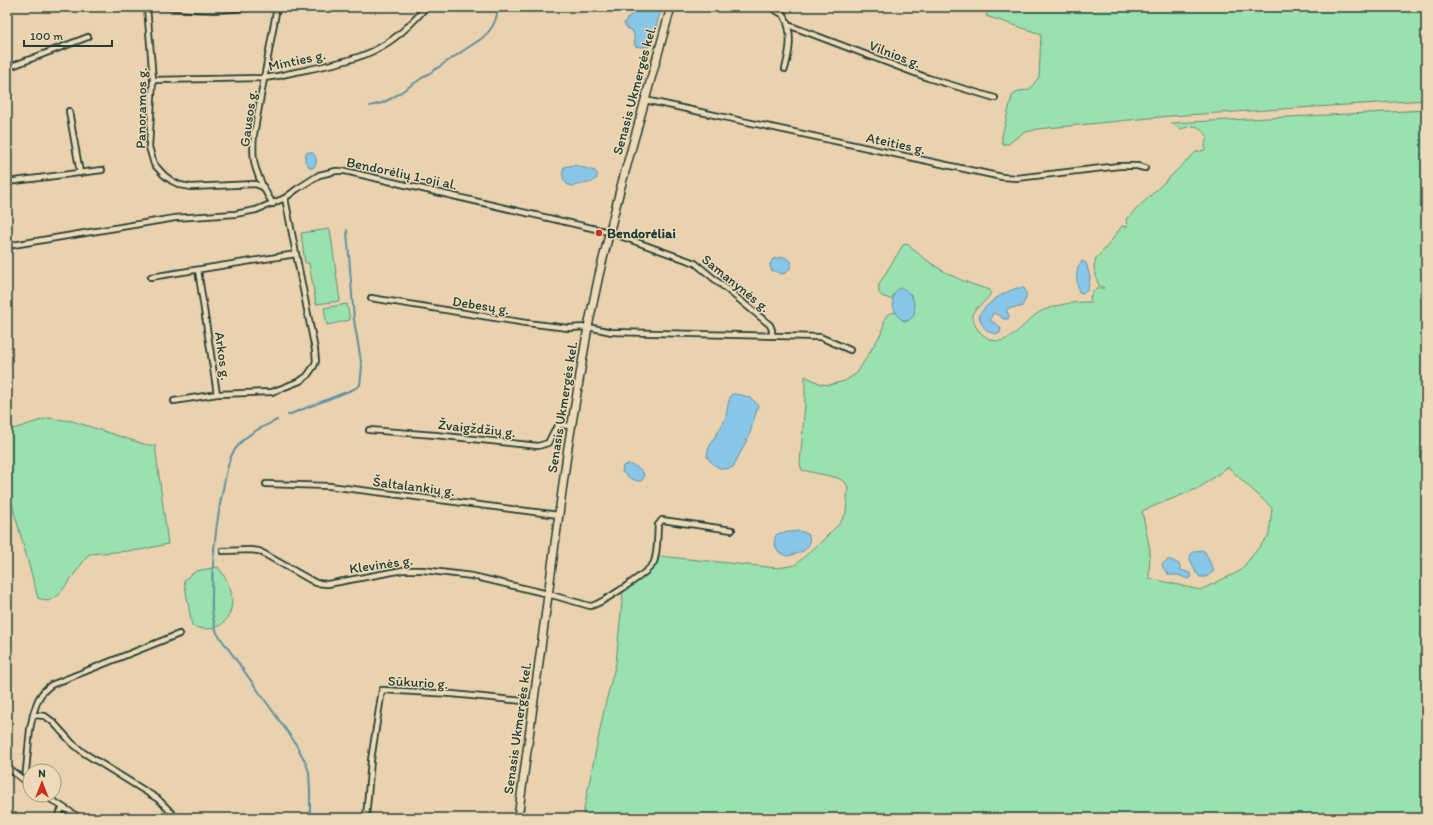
<svg xmlns="http://www.w3.org/2000/svg" width="1433" height="825" viewBox="0 0 1433 825" font-family="Itim,sans-serif">
<style>
.green{fill:#9be1af;stroke:#5d8f72;fill-rule:evenodd}
.water{fill:#89c7e9;stroke:#5f90a1}
.lines{fill:none;stroke-linecap:round;stroke-linejoin:round}
.stream{stroke:#5f90a1;stroke-width:2}
.street-casing{stroke:#1f3d34;stroke-width:8}
.secondary-casing{stroke:#1f3d34;stroke-width:10}
.street{stroke:#eedab8;stroke-width:4.5}
.secondary{stroke:#eedab8;stroke-width:7}
.poi-dot{fill:#c8321e;stroke:#eedab8;stroke-width:1.5}
.labels{text-anchor:middle;stroke-width:3;stroke-linejoin:round;paint-order:stroke}
.street-label{font-size:14px;fill:#1f3d34;stroke:#eedab8}
.poi-label{font-size:14px;font-weight:bold;fill:#1f3d34;stroke:#eedab8;text-anchor:start}
</style>
<rect width="100%" height="100%" fill="#ead2af"/>
<filter id="ink" filterUnits="userSpaceOnUse"><feTurbulence type="fractalNoise" baseFrequency=".025" numOctaves="2"/><feDisplacementMap in="SourceGraphic" scale="8" xChannelSelector="R" yChannelSelector="G"/><feConvolveMatrix kernelMatrix="1 2 1 2 8 2 1 2 1" color-interpolation-filters="sRGB"/></filter>
<g filter="url(#ink)">
<g class="green">
<path d="M989,7H1426V100L1170,116L1038,129L1023,133L1008,144H1002V136L1012,96L1019,91L1029,90L1039,77L1041,34L986,16Z"/>
<path d="M1426,110V818H583L584,809L605,705L616,663L623,592L655,566L658,556L778,568L795,565L821,542L840,523L846,513L848,487L845,482L838,478L802,470L800,464L805,404V376L821,384L829,385L845,381L857,373L882,332L885,318L888,314L895,312L904,321H908L914,307L911,294L893,295V300C882,296 877,297 879,284L903,245L907,244C934,268 955,280 990,290L991,292C988,301 978,305 972,314C974,325 977,331 986,337C1008,352 1023,321 1040,312C1056,304 1073,302 1091,302L1090,297L1093,291L1098,288H1104L1098,284L1094,267L1096,258L1106,248L1122,226L1127,227L1126,219L1196,152L1205,150V145L1207,136C1198,124 1195,125 1181,129L1171,123ZM1228,467L1272,508L1269,535L1240,571L1200,590L1149,578L1150,550L1142,511L1199,488Z"/>
<path d="M330,229L340,301L316,304L309,263H305L301,233Z"/>
<path d="M347,304L350,320L327,325L324,308Z"/>
<path d="M48,418L72,421L147,445H155L168,544L140,550L89,554L59,595L48,601L38,598L7,486V431Z"/>
<path d="M218,567C222,573 228,581 230,588C238,616 220,637 192,626L184,580L196,571Z"/>
</g>
<g class="water">
<path d="M638,7L648,8L662,7L650,46L640,47L635,46L634,35L632,30L628,29L624,24L626,20Z"/>
<path d="M310,152L313,153C317,158 318,163 313,168H310L305,161L306,153Z"/>
<path d="M574,165L595,171L597,173V178C592,183 589,183 582,184C579,184 576,186 573,186C563,186 561,174 564,167Z"/>
<path d="M784,257L791,261C792,268 789,272 782,274L771,270L770,264L773,259Z"/>
<path d="M1082,261L1086,263L1090,277L1088,290L1083,293L1079,292C1077,282 1074,269 1082,261Z"/>
<path d="M900,288C911,289 918,306 913,317C912,317 908,321 908,321C893,320 887,295 900,288Z"/>
<path d="M1017,288H1024C1028,296 1026,300 1021,307L1009,308L1006,310L1009,315L1008,319H1003L999,315L993,313L990,320L1001,328L1000,333C988,336 981,326 979,315C988,302 1002,293 1017,288Z"/>
<path d="M732,394C741,394 754,397 758,406L749,436L733,467C721,472 714,466 707,457C708,442 720,432 725,419C728,411 727,401 732,394Z"/>
<path d="M628,464L636,467L641,470L644,475L643,479L641,481C633,481 628,477 622,472L623,466Z"/>
<path d="M800,531L808,534C815,549 799,554 787,556L778,552L774,542L776,535L780,533Z"/>
<path d="M1202,550L1205,552L1214,571L1206,577H1200L1196,573L1190,559L1191,554L1195,551Z"/>
<path d="M1168,560H1171L1179,564L1181,570L1190,573L1192,577L1188,579L1178,575H1169L1163,568L1162,564Z"/>
</g>
<g class="lines">
<g class="stream">
<path d="M370,106L382,103L392,98L481,39C492,30 497,21 498,7"/>
<path d="M288,415L354,389L360,385L362,367L354,320L347,230"/>
<path d="M277,420C263,427 246,434 237,447C228,457 227,471 224,484C216,521 212,559 212,596C211,609 213,621 217,633L294,741L305,761L309,772L310,791V818"/>
</g>
<defs>
<g id="street">
<path d="M147,7L153,80L149,147L154,164L164,175L172,181L180,185L191,187L255,184L263,187"/>
<path d="M166,7C194,9 221,12 249,7"/>
<path d="M770,7L784,15C793,33 790,50 785,69"/>
<path d="M788,25L928,78L995,98"/>
<path d="M7,68L88,37"/>
<path d="M153,80L264,78L278,76C303,70 330,66 355,58C383,50 408,29 426,7"/>
<path d="M645,100L1002,177L1017,178L1119,166H1137L1145,168"/>
<path d="M69,111L80,173"/>
<path d="M7,182L102,170"/>
<path d="M273,204C266,193 260,182 256,169C252,158 253,145 254,134L277,7"/>
<path d="M7,246L175,218L235,214L256,210L285,198L297,189L319,175L336,171H345L609,232L695,263L770,325L772,330V335"/>
<path d="M198,270L217,394"/>
<path d="M151,277L296,254L285,198"/>
<path d="M371,298L526,323L568,328L588,327L612,332L820,337L850,350"/>
<path d="M174,401L217,394L272,392L300,381L307,376L314,366L316,361L315,350L296,254"/>
<path d="M369,430L435,435L538,446L548,443L554,431L559,425L571,426"/>
<path d="M266,484L329,486L559,515"/>
<path d="M223,551L250,550L259,551L316,583L328,584L403,570H423L472,576L548,594L590,606C600,605 651,571 654,562C658,551 657,537 658,525L662,520L732,530"/>
<path d="M7,767L30,785"/>
<path d="M25,781L30,729L33,715"/>
<path d="M44,795L80,818"/>
<path d="M59,818L60,812L63,808"/>
<path d="M177,818L158,799L84,753L72,743L53,722L45,716L33,715C37,701 39,694 51,685L179,634"/>
<path d="M366,818L371,760L382,690L452,694L534,702"/>
</g>
<path id="secondary" d="M518,818L568,447L588,327L599,275L620,190L671,7"/>
</defs>
<use href="#street" class="street-casing"/>
<use href="#secondary" class="secondary-casing"/>
<use href="#street" class="street"/>
<use href="#secondary" class="secondary"/>
</g>
</g>
<circle class="poi-dot" cx="599" cy="233" r="4"/>
<g class="labels">
<g class="street-label">
<text transform="translate(895 54) rotate(21)" y="5">Vilnios g.</text>
<text transform="translate(297 60) rotate(-12)" y="5">Minties g.</text>
<text transform="translate(634 90) rotate(-75)" y="5">Senasis Ukmergės kel.</text>
<text transform="translate(141 108) rotate(-89)" y="5">Panoramos g.</text>
<text transform="translate(248 118) rotate(-82)" y="5">Gausos g.</text>
<text transform="translate(896 143) rotate(12)" y="5">Ateities g.</text>
<text transform="translate(402 173) rotate(12)" y="5">Bendorėlių 1-oji al.</text>
<text transform="translate(736 283) rotate(39)" y="5">Samanynės g.</text>
<text transform="translate(481 305) rotate(9)" y="5">Debesų g.</text>
<text transform="translate(223 356) rotate(82)" y="5">Arkos g.</text>
<text transform="translate(562 407) rotate(-81)" y="5">Senasis Ukmergės kel.</text>
<text transform="translate(477 428) rotate(6)" y="5">Žvaigždžių g.</text>
<text transform="translate(414 486) rotate(7)" y="5">Šaltalankių g.</text>
<text transform="translate(381 564) rotate(-8)" y="5">Klevinės g.</text>
<text transform="translate(418 682) rotate(3)" y="5">Sūkurio g.</text>
<text transform="translate(517 728) rotate(-82)" y="5">Senasis Ukmergės kel.</text>
</g>
<g class="poi-label">
<text x="607" y="238">Bendorėliai</text>
</g>
</g>
<rect width="1433" height="825" fill="none" stroke="#eedab8" stroke-width="24"/>
<rect x="12" y="12" width="1409" height="801" fill="none" stroke="#1f3d34" stroke-width="1.5" filter="url(#ink)"/>
<g transform="translate(42 783)"><circle r="19" fill="#eedab8" stroke="#9b9b83"/>
<path d="M0-3L7 15L0 10L-7 15Z" fill="#c8321e"/>
<text y="-6" font-size="11" font-weight="bold" text-anchor="middle" fill="#1f3d34">N</text>
</g>
<path d="M24 40v6h88v-6" fill="none" stroke="#1f3d34" stroke-width="2"/>
<text x="30" y="40" font-size="12" fill="#1f3d34" stroke="#eedab8" stroke-width="3" paint-order="stroke">100 m</text>
</svg>
